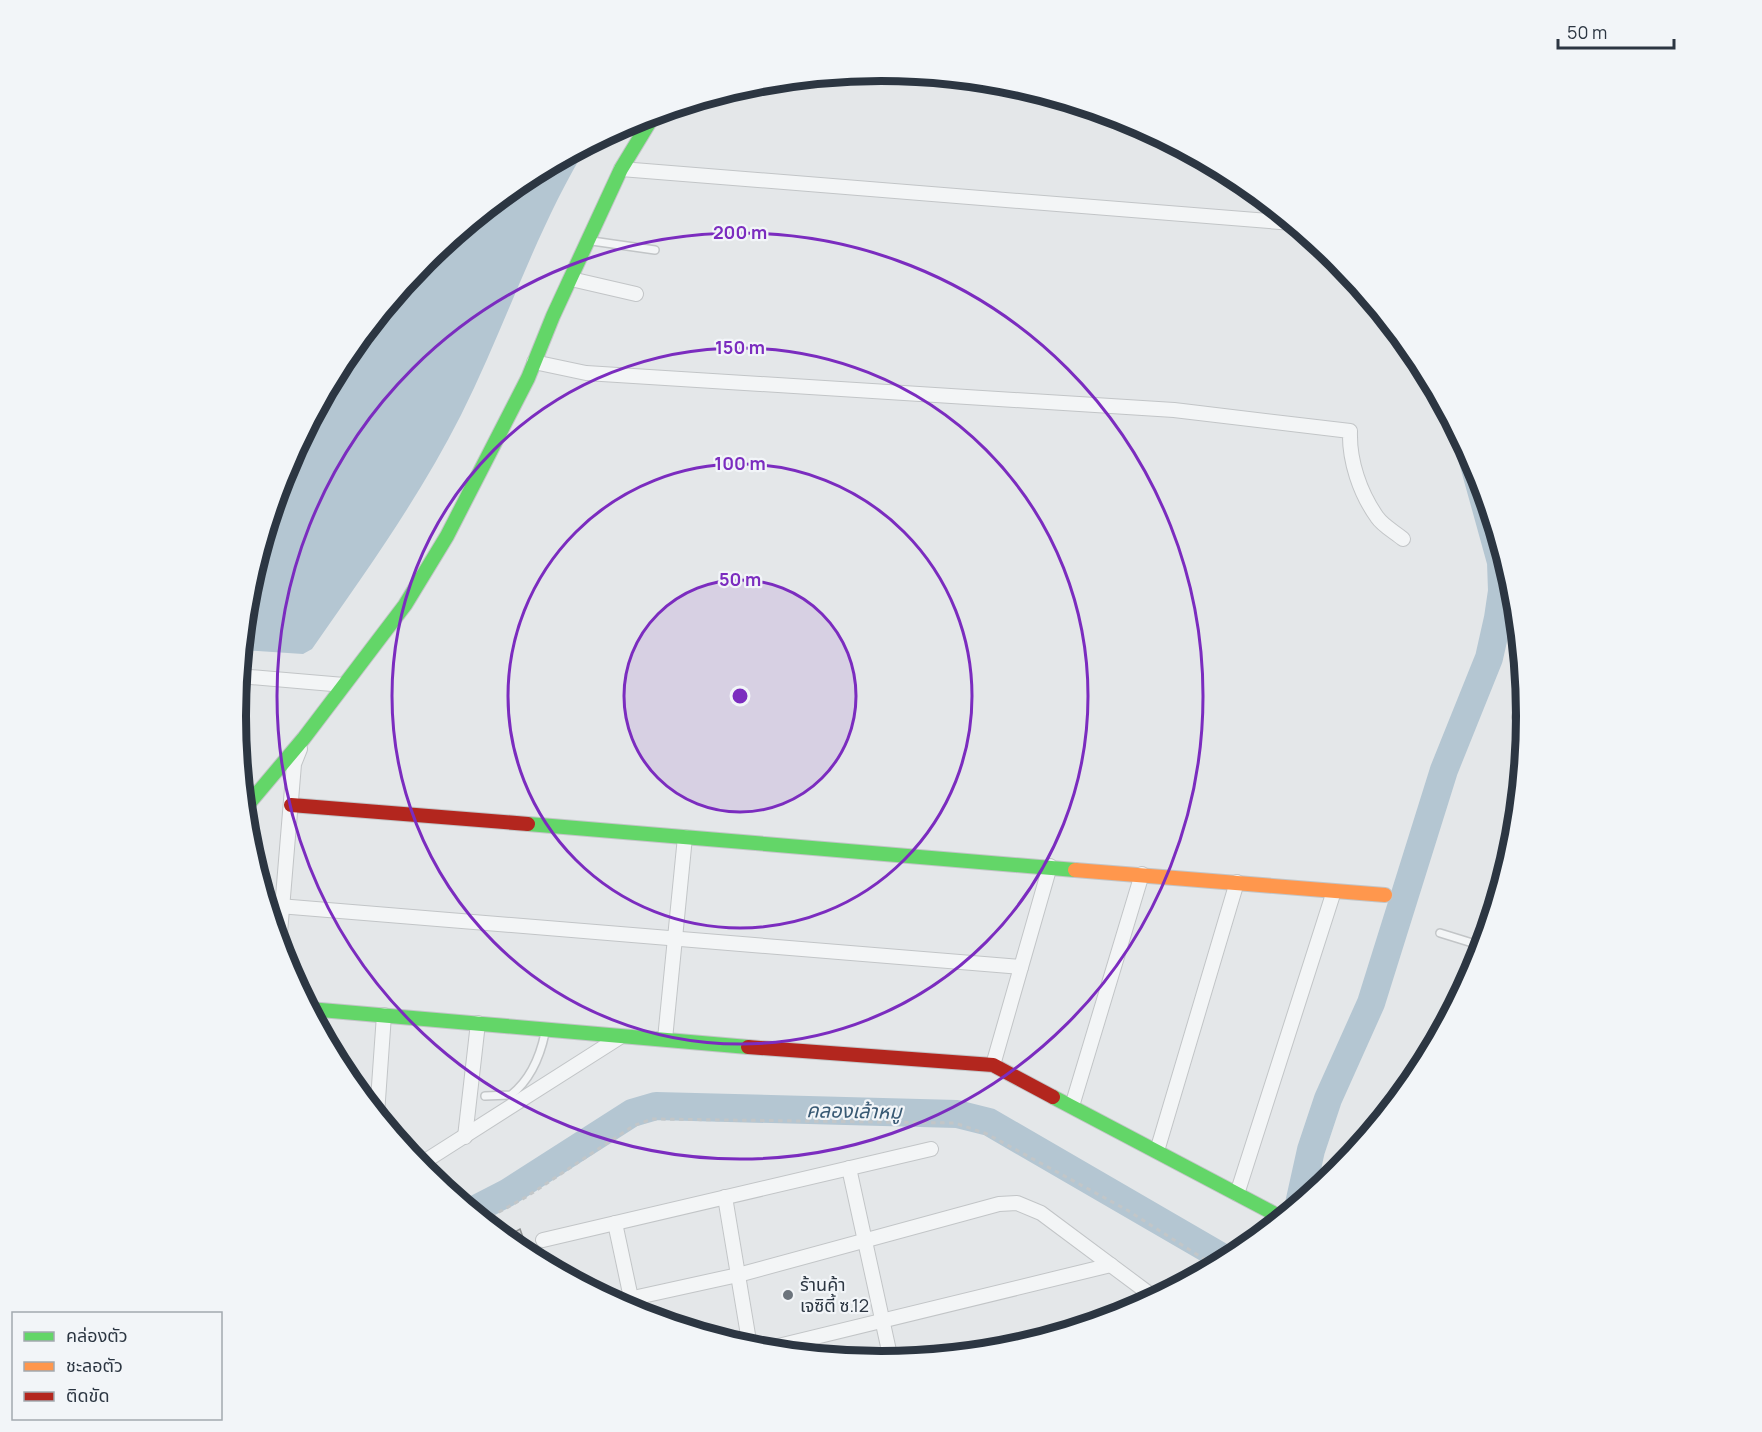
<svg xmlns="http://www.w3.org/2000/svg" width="1762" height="1432" viewBox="0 0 1762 1432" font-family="Manrope,'Noto Sans Thai',sans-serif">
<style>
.water{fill:#b4c6d2}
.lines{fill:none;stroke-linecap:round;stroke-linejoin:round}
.river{stroke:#b4c6d2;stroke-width:28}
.lane-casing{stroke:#c2c5c7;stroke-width:10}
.street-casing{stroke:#c2c5c7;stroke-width:16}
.fast-casing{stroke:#c2c5c7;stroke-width:16}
.slow-casing{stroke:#c2c5c7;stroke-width:16}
.jam-casing{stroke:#c2c5c7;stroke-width:16}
.path{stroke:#c2c6c8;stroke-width:3;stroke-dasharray:4.5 4.5;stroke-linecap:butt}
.lane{stroke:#f3f5f6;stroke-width:7}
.street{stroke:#f3f5f6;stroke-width:14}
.fast{stroke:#63d668;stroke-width:14}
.slow{stroke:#ff974d;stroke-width:14}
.jam{stroke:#b3261e;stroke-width:14}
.shaded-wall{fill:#8f9192}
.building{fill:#cccfd1;stroke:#8f9192;stroke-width:1.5}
.ring{fill:none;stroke:#7b2cbf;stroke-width:3}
.poi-dot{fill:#6c747c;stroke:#f2f5f8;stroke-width:2}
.labels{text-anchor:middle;stroke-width:4.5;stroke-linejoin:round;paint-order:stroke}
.poi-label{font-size:18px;fill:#2c3642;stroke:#f2f5f8;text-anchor:start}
.water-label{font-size:20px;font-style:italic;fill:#385973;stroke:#f2f5f8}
.rim{fill:none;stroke:#2c3642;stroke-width:8}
.centre{fill:#7b2cbf;stroke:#f2f5f8;stroke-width:3}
.ring-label{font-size:18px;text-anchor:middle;font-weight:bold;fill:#7b2cbf;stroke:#f2f5f8;stroke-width:4.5;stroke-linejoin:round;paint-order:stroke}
</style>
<rect width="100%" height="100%" fill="#e4e7e9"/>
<path class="water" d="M589,143C536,229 506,325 461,415C419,498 365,573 312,649L303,654L242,650L248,590L285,469L344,357L425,259L523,179Z"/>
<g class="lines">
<g class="river">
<path d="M1299,1204L1311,1150L1328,1099L1371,1003L1444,770L1489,658L1498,618L1502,591L1501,562L1473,461"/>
<path d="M472,1211L507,1193L632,1113L656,1106L957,1114L989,1122L1227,1260"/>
</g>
<defs>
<g id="lane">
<path d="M592,241L655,250"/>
<path d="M1440,933L1482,946"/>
<path d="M485,1096L511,1095C531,1079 540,1057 545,1033"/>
<path d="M1342,1157L1349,1159"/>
</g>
<g id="street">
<path d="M621,169L1293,223"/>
<path d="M571,279L636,294"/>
<path d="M534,362L586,373L1174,410L1350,431C1349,461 1360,493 1377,517C1383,526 1395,532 1403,539"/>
<path d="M239,676L344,685"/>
<path d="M1519,717L1526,718"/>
<path d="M267,905L1021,967"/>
<path d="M279,945L294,764L300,749"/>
<path d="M665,1039L685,837"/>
<path d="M993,1065L1050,866"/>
<path d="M1072,1106L1142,874"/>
<path d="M377,1114L384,1015"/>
<path d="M465,1137L478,1023"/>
<path d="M1157,1151L1237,882"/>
<path d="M419,1165L620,1037"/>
<path d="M849,1168L891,1360"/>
<path d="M1237,1194L1334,891"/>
<path d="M725,1197L750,1347"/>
<path d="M615,1223L634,1312"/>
<path d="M543,1240L931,1149"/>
<path d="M615,1302L738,1275L999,1204L1017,1203L1041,1213L1155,1298"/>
<path d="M762,1350L1111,1265"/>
</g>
<g id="fast">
<path d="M245,808L304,738L405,605L447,536L528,378L553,316L621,169L655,113"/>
<path d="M528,824L1075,870"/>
<path d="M309,1009L748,1047"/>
<path d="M1053,1097L1273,1213"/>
</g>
<path id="slow" d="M1075,870L1385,895"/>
<g id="jam">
<path d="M291,805L528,824"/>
<path d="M748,1047L993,1065L1053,1097"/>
</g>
</defs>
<use href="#lane" class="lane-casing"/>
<use href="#street" class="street-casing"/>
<use href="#fast" class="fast-casing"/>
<use href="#slow" class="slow-casing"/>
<use href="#jam" class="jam-casing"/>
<path class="path" d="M483,1221L526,1197L633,1126L652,1119L955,1123L987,1134L1127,1210L1215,1266"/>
<use href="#lane" class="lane"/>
<use href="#street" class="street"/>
<use href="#fast" class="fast"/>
<use href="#slow" class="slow"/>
<use href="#jam" class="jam"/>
</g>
<path class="shaded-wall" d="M526,1246L524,1253L519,1250Z"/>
<path class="building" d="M520,1229L526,1246L519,1250L504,1238Z"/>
<circle cx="740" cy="696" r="116" fill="#7b2cbf" fill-opacity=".12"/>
<g class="ring">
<circle cx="740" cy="696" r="116"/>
<circle cx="740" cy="696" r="232"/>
<circle cx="740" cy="696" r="348"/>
<circle cx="740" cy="696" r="463"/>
</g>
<circle class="poi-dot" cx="788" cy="1295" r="6"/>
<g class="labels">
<g class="poi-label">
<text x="800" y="1291">ร้านค้า<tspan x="800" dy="21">เจซิตี้ ซ.12</tspan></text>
</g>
<g class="water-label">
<text transform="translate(854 1111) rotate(1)" y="7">คลองเล้าหมู</text>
</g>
</g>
<path d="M0 0H1762V1432H0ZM246 716a635 635 0 1 1 1270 0a635 635 0 1 1-1270 0Z" fill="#f2f5f8" fill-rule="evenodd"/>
<path class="rim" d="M246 716a635 635 0 1 1 1270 0a635 635 0 1 1-1270 0Z"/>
<circle cx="740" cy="696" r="9" class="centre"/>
<g class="ring-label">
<text x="740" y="239">200 m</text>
<text x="740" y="354">150 m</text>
<text x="740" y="470">100 m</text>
<text x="740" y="586">50 m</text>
</g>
<rect x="12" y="1312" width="210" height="108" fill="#f2f5f8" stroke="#a3a9af" stroke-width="1.5"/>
<rect x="24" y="1332" width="30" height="9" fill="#63d668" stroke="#a3a9af" stroke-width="1.5"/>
<text x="66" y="1342" font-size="18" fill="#2c3642">คล่องตัว</text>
<rect x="24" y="1362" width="30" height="9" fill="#ff974d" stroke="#a3a9af" stroke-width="1.5"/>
<text x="66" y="1372" font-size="18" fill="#2c3642">ชะลอตัว</text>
<rect x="24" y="1392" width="30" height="9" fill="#b3261e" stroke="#a3a9af" stroke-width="1.5"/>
<text x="66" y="1402" font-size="18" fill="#2c3642">ติดขัด</text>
<path d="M1558 39v9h116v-9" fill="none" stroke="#2c3642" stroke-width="3"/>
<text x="1567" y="39" font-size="18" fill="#2c3642" stroke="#f2f5f8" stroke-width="4.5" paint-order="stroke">50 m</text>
</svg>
